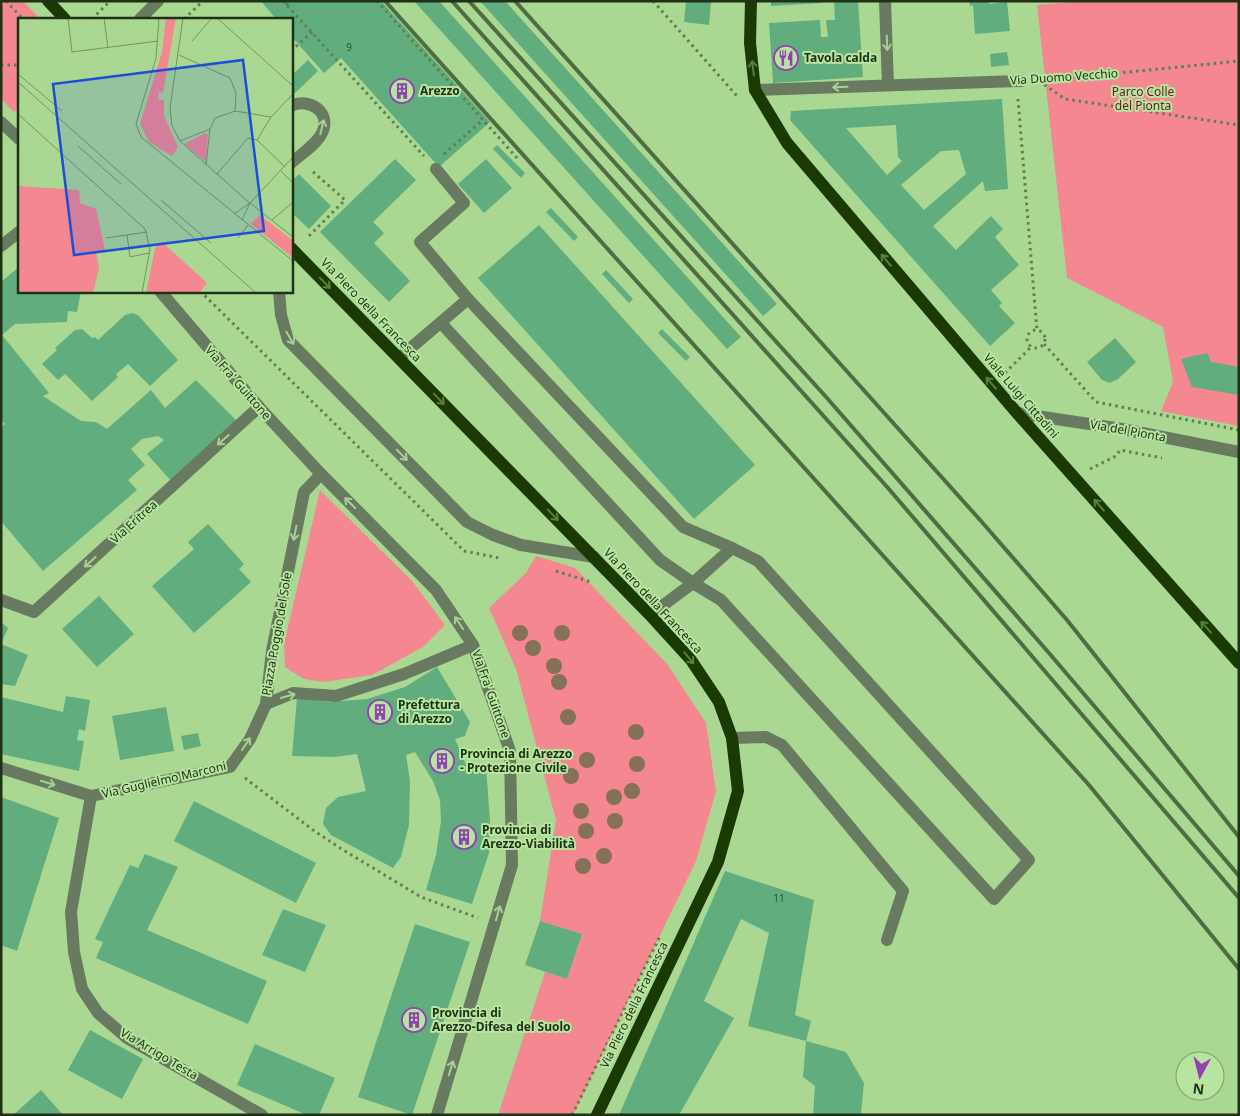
<svg xmlns="http://www.w3.org/2000/svg" width="1240" height="1116" viewBox="0 0 1240 1116" font-family="'Noto Sans',sans-serif">
<style>
.green{fill:#f48790}
.building{fill:#61ad7e;fill-rule:evenodd}
.lines{fill:none;stroke-linecap:round;stroke-linejoin:round}
.path{stroke:#607f50;stroke-width:3;stroke-dasharray:2.5 4;stroke-linecap:butt}
.minor{stroke:#687a5f;stroke-width:12}
.major{stroke:#1b3a03;stroke-width:12}
.rail{stroke:#506c42;stroke-width:4}
.tree{fill:#857058}
.oneway{stroke:#a7d093}
.oneway2{stroke:#597e42}
.labels{text-anchor:middle;stroke-width:4;stroke-linejoin:round;paint-order:stroke}
.number-label{font-size:10px;fill:#305030}
.poi-label{font-size:12px;font-weight:bold;fill:#1f3116;stroke:#b7e5a0;text-anchor:start}
.street-label{font-size:12px;fill:#1f3116;stroke:#b7e5a0}
.park-label{font-size:12px;fill:#671b27;stroke:#b7e5a0}
.inset-road{fill:none;stroke:#729561;stroke-width:1}
.view{fill:#1d4ed8;fill-opacity:0.15;stroke:#1d4ed8;stroke-width:2.5}
.inset-edge{fill:none;stroke:#1f3116;stroke-width:2.5}
</style>
<rect width="100%" height="100%" fill="#aad893"/>
<g class="green">
<path d="M1,1H23L40,19H19V108L14,112L1,99Z"/>
<path d="M1085,1H1239V426L1161,411L1173,382L1163,327L1067,278L1037,5Z"/>
<path d="M320,490L412,581L445,625L423,647L372,675L323,682L304,679L285,667L284,644Z"/>
<path d="M536,556L575,568L668,665L706,723L716,791L696,861L573,1115H498L545,972L567,979L582,934L540,921L556,820L516,669L489,608L526,573Z"/>
</g>
<g class="building">
<path d="M261,1H381L490,122L439,167L341,58L324,73L291,36V19H276Z"/>
<path d="M414,1H439L741,337L727,349Z"/>
<path d="M480,1H505L777,304L763,316Z"/>
<path d="M686,1L711,2L709,25L684,22Z"/>
<path d="M771,1H822V3L771,6Z"/>
<path d="M834,1H858L863,77L773,83L769,23L820,20L821,37H828L826,20H835Z"/>
<path d="M969,1H989V4L1007,2L1010,31L975,34L973,5L970,6Z"/>
<path d="M1007,52L1009,65L991,67L990,54Z"/>
<path d="M308,60L318,71L291,97V76Z"/>
<path d="M1002,99L1008,189L985,191L983,181L933,226L956,250L991,216L1003,229L995,237L1019,265L991,290L1002,303L999,306L1015,323L990,346L790,120L791,111ZM896,125L898,157L902,161L887,175L846,128ZM959,150L966,174L924,210L901,185L941,151Z"/>
<path d="M497,145L525,173L521,178L493,149Z"/>
<path d="M395,159L416,180L373,222L384,233L374,243L410,281L389,302L320,232Z"/>
<path d="M486,159L512,188L484,213L458,184Z"/>
<path d="M299,174L331,206L309,229L291,212V182Z"/>
<path d="M551,208L578,237L574,241L546,212Z"/>
<path d="M539,225L755,465L694,519L478,278Z"/>
<path d="M19,267V291H81L77,312L68,311L67,322L15,324L2,335L49,393L43,396L81,421L96,422L107,429L151,390L165,408L196,380L238,422L173,483L147,454L164,440L158,436L142,439L131,449L145,465L128,480L137,490L43,571L1,521V427L5,424L1,419V282Z"/>
<path d="M606,270L633,299L629,303L602,274Z"/>
<path d="M132,313L138,315L178,360L150,386L128,364L116,374L118,377L92,401L65,374L58,380L42,364L57,350L55,348L75,330L82,329L92,338L95,337L98,340L125,315Z"/>
<path d="M662,329L690,357L686,361L658,333Z"/>
<path d="M1115,338L1136,362L1118,379L1110,383L1102,380L1087,362Z"/>
<path d="M1207,353L1211,362L1239,367V395L1192,387L1181,359Z"/>
<path d="M208,524L244,564L239,569L251,582L194,633L152,586L194,549L188,542Z"/>
<path d="M99,596L134,634L97,667L62,629Z"/>
<path d="M1,622L8,628L1,644Z"/>
<path d="M1,644L28,655L15,686L1,684Z"/>
<path d="M437,667L470,722L465,736L455,739L468,769L486,766L490,822L489,853L472,904L426,890L436,855L441,821L440,800L433,781L415,752L406,755L410,781L409,825L401,857L393,868L331,835L323,824L326,808L338,797L366,791L357,754L335,757L292,756L297,698L329,702L367,699L405,687Z"/>
<path d="M66,696L90,700L85,731L79,729L77,740L84,741L79,771L1,754V697L63,712Z"/>
<path d="M166,707L174,751L120,760L112,716Z"/>
<path d="M198,733L201,746L184,750L181,736Z"/>
<path d="M1,797L59,818L17,951L1,945Z"/>
<path d="M194,801L316,863L296,903L174,841Z"/>
<path d="M145,854L178,867L147,930L267,981L248,1024L96,958L103,942L95,939L130,865L138,868Z"/>
<path d="M725,871L814,900L795,1015L811,1021L806,1041L748,1026L769,933L741,919L704,1001L734,1018L679,1115H619Z"/>
<path d="M283,909L326,925L305,972L262,955Z"/>
<path d="M540,921L582,934L567,979L525,965Z"/>
<path d="M415,924L470,942L412,1115L358,1097Z"/>
<path d="M90,1030L143,1059L122,1099L68,1070Z"/>
<path d="M806,1041L846,1052L864,1083L861,1113L866,1115H813L815,1086L803,1077Z"/>
<path d="M255,1044L335,1078L319,1115H307L237,1085Z"/>
<path d="M41,1090L63,1115H13Z"/>
</g>
<g class="lines">
<g class="path">
<path d="M6,1L23,19"/>
<path d="M283,1L424,156"/>
<path d="M377,1L517,158"/>
<path d="M653,1L737,96"/>
<path d="M286,5L290,1"/>
<path d="M92,19L110,1"/>
<path d="M184,19L203,1"/>
<path d="M291,51L312,32"/>
<path d="M1,65H19"/>
<path d="M1039,81L1239,61"/>
<path d="M1039,81L1065,99L1239,125"/>
<path d="M1018,99L1037,331"/>
<path d="M444,154L483,120"/>
<path d="M309,236L345,200L311,170"/>
<path d="M200,291L464,551L499,558"/>
<circle cx="1036" cy="339" r="9"/>
<path d="M1044,344L1096,402L1239,430"/>
<path d="M1005,373L1031,347"/>
<path d="M1090,469L1116,456L1120,450L1162,458"/>
<path d="M556,571L591,582"/>
<path d="M245,778L313,830L340,848L421,897L478,918"/>
<path d="M572,1115L661,934"/>
</g>
<g class="minor">
<path d="M885,1L888,85"/>
<path d="M140,19L158,1"/>
<path d="M755,90L1021,81"/>
<path d="M291,106C309,97 332,112 322,133C316,145 301,154 291,163"/>
<path d="M1,122L19,139"/>
<path d="M436,169L464,203L420,242L468,299"/>
<path d="M1,246L19,232"/>
<path d="M160,291L259,407L321,474L436,590L473,645L510,751L512,865L437,1115"/>
<path d="M279,291L281,315L288,340L467,522L493,535L521,545L594,557"/>
<path d="M399,358L468,299L683,527L732,548L693,583L660,560L441,323"/>
<path d="M1017,413L1122,429L1239,452"/>
<path d="M321,474L304,492L272,651L266,704L293,693L336,696L404,674L473,645"/>
<path d="M1,600L34,612L259,407"/>
<path d="M650,615L693,583L721,600L994,899L1029,860L758,561L732,548"/>
<path d="M732,738L766,737L782,745L903,891L887,940"/>
<path d="M1,768L91,796L230,767L250,739L266,704"/>
<path d="M91,796L71,912L74,952L82,989L98,1013L127,1038L262,1115"/>
</g>
<g class="major">
<path d="M48,1L65,19"/>
<path d="M751,1L750,43L755,90L787,143L1017,413L1239,663"/>
<path d="M291,248L650,615L691,660L719,702L732,738L738,791L718,862L597,1115"/>
</g>
<g class="rail">
<path d="M385,1L1089,785L1239,969"/>
<path d="M452,1L888,488L1239,898"/>
<path d="M469,1L827,398L1049,653L1239,876"/>
<path d="M515,1L981,521L1067,620L1239,837"/>
</g>
</g>
<g class="tree">
<circle cx="520" cy="633" r="8"/>
<circle cx="562" cy="633" r="8"/>
<circle cx="533" cy="648" r="8"/>
<circle cx="554" cy="666" r="8"/>
<circle cx="559" cy="682" r="8"/>
<circle cx="568" cy="717" r="8"/>
<circle cx="636" cy="732" r="8"/>
<circle cx="587" cy="760" r="8"/>
<circle cx="637" cy="764" r="8"/>
<circle cx="571" cy="776" r="8"/>
<circle cx="632" cy="791" r="8"/>
<circle cx="614" cy="797" r="8"/>
<circle cx="581" cy="811" r="8"/>
<circle cx="615" cy="821" r="8"/>
<circle cx="586" cy="831" r="8"/>
<circle cx="604" cy="856" r="8"/>
<circle cx="583" cy="866" r="8"/>
</g>
<defs><path id="oneway-shaft" d="M-6 0H5M1.5-3L5.5 0L1.5 3" fill="none" stroke-width="1.6" stroke-linecap="round" stroke-linejoin="round" transform="scale(1.25)"/></defs>
<g class="oneway">
<use href="#oneway-shaft" transform="translate(887 43) rotate(88)"/>
<use href="#oneway-shaft" transform="translate(840 87) rotate(178)"/>
<use href="#oneway-shaft" transform="translate(322 127) rotate(-77)"/>
<use href="#oneway-shaft" transform="translate(290 338) rotate(60)"/>
<use href="#oneway-shaft" transform="translate(223 440) rotate(138)"/>
<use href="#oneway-shaft" transform="translate(402 455) rotate(46)"/>
<use href="#oneway-shaft" transform="translate(350 503) rotate(-135)"/>
<use href="#oneway-shaft" transform="translate(295 533) rotate(101)"/>
<use href="#oneway-shaft" transform="translate(90 562) rotate(138)"/>
<use href="#oneway-shaft" transform="translate(459 623) rotate(-124)"/>
<use href="#oneway-shaft" transform="translate(288 696) rotate(-16)"/>
<use href="#oneway-shaft" transform="translate(246 744) rotate(-56)"/>
<use href="#oneway-shaft" transform="translate(48 783) rotate(17)"/>
<use href="#oneway-shaft" transform="translate(498 913) rotate(-74)"/>
<use href="#oneway-shaft" transform="translate(451 1068) rotate(-73)"/>
</g>
<g class="oneway2">
<use href="#oneway-shaft" transform="translate(753 68) rotate(-97)"/>
<use href="#oneway-shaft" transform="translate(886 260) rotate(-130)"/>
<use href="#oneway-shaft" transform="translate(325 283) rotate(46)"/>
<use href="#oneway-shaft" transform="translate(991 383) rotate(-131)"/>
<use href="#oneway-shaft" transform="translate(439 399) rotate(46)"/>
<use href="#oneway-shaft" transform="translate(1099 505) rotate(-131)"/>
<use href="#oneway-shaft" transform="translate(553 515) rotate(46)"/>
<use href="#oneway-shaft" transform="translate(1206 627) rotate(-132)"/>
<use href="#oneway-shaft" transform="translate(689 658) rotate(51)"/>
</g>
<defs>
<symbol id="restaurant-ring" viewBox="-11 -11 22 22"><circle r="9.5" fill="#b7e5a0" stroke="#9342b2" stroke-width="1.5"/><path d="M-5-6h1v4h1v-4h1v4h1v-4h1v5L-1.5 .5V6h-2V.5L-5-1ZM5-6V6H3V1.5H1.5Q1.5-4 5-6Z" fill="#9342b2"/></symbol>
<symbol id="building-ring" viewBox="-11 -11 22 22"><circle r="9.5" fill="#b7e5a0" stroke="#9342b2" stroke-width="1.5"/><path d="M-4-6H4V6H1V3H-1V6H-4ZM-2.5-4.3h1.7v1.8h-1.7ZM.8-4.3h1.7v1.8H.8ZM-2.5-1h1.7V.8h-1.7ZM.8-1h1.7V.8H.8Z" fill="#9342b2"/></symbol>
</defs>
<g fill-rule="evenodd">
<use href="#restaurant-ring" x="772" y="44" width="28" height="28"/>
<use href="#building-ring" x="388" y="77" width="28" height="28"/>
<use href="#building-ring" x="366" y="698" width="28" height="28"/>
<use href="#building-ring" x="428" y="747" width="28" height="28"/>
<use href="#building-ring" x="450" y="823" width="28" height="28"/>
<use href="#building-ring" x="400" y="1006" width="28" height="28"/>
</g>
<g class="labels">
<g class="number-label">
<text x="349" y="51">9</text>
<text x="779" y="902">11</text>
</g>
<g class="poi-label">
<text x="804" y="62">Tavola calda</text>
<text x="420" y="95">Arezzo</text>
<text x="398" y="709">Prefettura<tspan x="398" dy="14">di Arezzo</tspan></text>
<text x="460" y="758">Provincia di Arezzo<tspan x="460" dy="14">- Protezione Civile</tspan></text>
<text x="482" y="834">Provincia di<tspan x="482" dy="14">Arezzo-Viabilità</tspan></text>
<text x="432" y="1017">Provincia di<tspan x="432" dy="14">Arezzo-Difesa del Suolo</tspan></text>
</g>
<g class="street-label">
<text transform="translate(1064 77) rotate(-4)" y="4">Via Duomo Vecchio</text>
<text transform="translate(371 310) rotate(46)" y="4">Via Piero della Francesca</text>
<text transform="translate(238 383) rotate(49)" y="4">Via Fra' Guittone</text>
<text transform="translate(1021 396) rotate(49)" y="4">Viale Luigi Cittadini</text>
<text transform="translate(1128 431) rotate(10)" y="4">Via del Pionta</text>
<text transform="translate(134 522) rotate(-42)" y="4">Via Eritrea</text>
<text transform="translate(653 601) rotate(47)" y="4">Via Piero della Francesca</text>
<text transform="translate(277 634) rotate(-80)" y="4">Piazza Poggio del Sole</text>
<text transform="translate(491 694) rotate(71)" y="4">Via Fra' Guittone</text>
<text transform="translate(164 780) rotate(-13)" y="4">Via Guglielmo Marconi</text>
<text transform="translate(634 1005) rotate(-64)" y="4">Via Piero della Francesca</text>
<text transform="translate(159 1054) rotate(31)" y="4">Via Arrigo Testa</text>
</g>
<g class="park-label">
<text x="1143" y="96">Parco Colle<tspan x="1143" dy="14">del Pionta</tspan></text>
</g>
</g>
<g transform="translate(18 18)">
<rect width="275" height="275" fill="#aad893"/>
<path d="M148,0H158L145,75L141,74L140,81L146,82V98L160,129L154,138L131,124L122,106L144,34ZM187,115L190,117L188,144L166,126ZM0,168L61,172L62,185L78,191L87,232L78,234L81,250L75,275H0ZM242,197L275,223V240L233,206ZM144,224L189,265L181,275H128L137,230Z" fill="#f48790"/>
<path class="inset-road" d="M50,0L54,34L140,23M86,0L90,30M141,0L138,40L118,106L123,119L275,243M165,0L152,90L154,108L162,123L227,181L275,219M199,0L275,68M174,23L194,0M161,37L212,60L218,75L217,93M0,56L44,93M0,64L238,275M0,96L127,211L132,231L124,275M192,111L197,100L217,93L253,99M239,122L253,99L275,76M162,123L192,111L188,147M60,128L103,166M263,153L275,165M199,156L230,120L239,122L267,149M143,182L193,225M216,196L232,185L275,139M224,202L232,185M254,202L275,184M109,217L112,239L131,235M88,220L129,214M220,220L230,207"/>
<path class="view" d="M225,42L246,213L56,237L35,66Z"/>
<rect width="275" height="275" class="inset-edge"/>
</g>
<rect width="1240" height="1116" fill="none" stroke="#1f3116" stroke-width="5"/>
<g transform="translate(1200 1076) rotate(187)"><circle r="24" fill="#b7e5a0" stroke="#7a9d69"/>
<path d="M0-4L9 19L0 12L-9 19Z" fill="#9342b2"/>
<text y="-8" font-size="14" font-weight="bold" text-anchor="middle" fill="#1f3116">N</text>
</g>
</svg>
